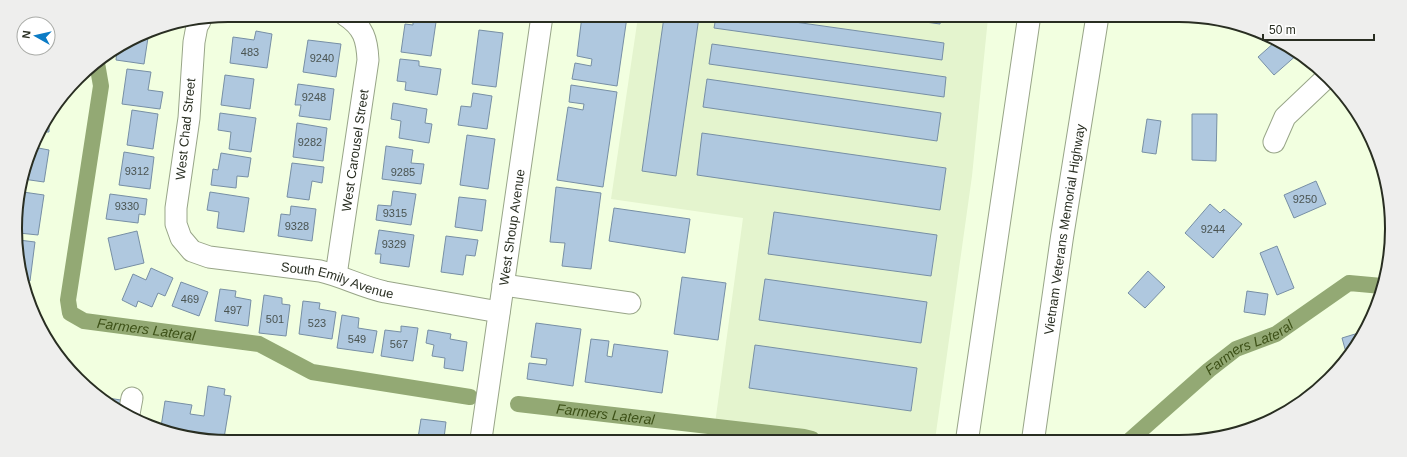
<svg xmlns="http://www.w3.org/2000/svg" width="1407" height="457" viewBox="0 0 1407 457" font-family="Helvetica,sans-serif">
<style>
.built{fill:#e4f4ce}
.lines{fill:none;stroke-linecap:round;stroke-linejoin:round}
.canal{stroke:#93a974;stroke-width:16}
.building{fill:#afc8df;stroke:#778fa5}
.minor-casing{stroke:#98a588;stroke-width:23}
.highway-casing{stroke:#98a588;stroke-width:24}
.minor{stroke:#fff;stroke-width:21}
.highway{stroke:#fff;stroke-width:22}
.labels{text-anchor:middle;stroke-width:3;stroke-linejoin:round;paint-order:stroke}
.number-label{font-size:11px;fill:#4a5451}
.street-label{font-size:13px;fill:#292e22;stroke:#fff}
.water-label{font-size:14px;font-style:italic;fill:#3d5117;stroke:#fff}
.rim{fill:none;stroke:#292e22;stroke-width:2}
</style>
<rect width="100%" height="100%" fill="#f2ffe0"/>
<path class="built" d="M638,17L988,18L972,176L935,440L762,439L714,431L743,218L611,199Z"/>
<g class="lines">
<g class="canal">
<path id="s1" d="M97,63L101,86L68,300L70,313L84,321L259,344L312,372L470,397"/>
<path id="s2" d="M518,404L804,437L812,439"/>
<path id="s3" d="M1130,440L1209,370L1236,349L1276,334L1349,283L1382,286"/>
</g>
</g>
<g class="building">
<path d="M582,16L627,17L617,86L572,79L575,63L591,66L592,59L577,56Z"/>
<path d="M664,17H699L676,176L642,171Z"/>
<path d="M716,17H759L944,43L942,60L714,28Z"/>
<path d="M896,18H941L940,24Z"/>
<path d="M413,19L436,22L431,56L401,52L405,24L413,25Z"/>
<path d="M479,30L503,33L496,87L472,84Z"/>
<path d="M147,31H149L144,64L116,60L117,50Z"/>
<path d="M256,31L272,34L267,68L230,63L233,37L254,40Z"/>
<path d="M308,40L341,44L336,77L303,72Z"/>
<path d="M1275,42L1299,53L1274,75L1258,57Z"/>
<path d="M712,44L946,77L944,97L709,64Z"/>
<path d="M400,59L419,61V66L441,69L437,95L405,90L406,82L397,81Z"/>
<path d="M127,69L151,72L148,90L163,92L160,109L122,104Z"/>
<path d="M225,75L254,79L250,109L221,105Z"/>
<path d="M707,79L941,113L937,141L703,107Z"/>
<path d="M298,84L334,89L330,120L299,116L301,105H295Z"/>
<path d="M571,85L617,92L603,187L557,180L568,107L583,110L584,104L569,102Z"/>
<path d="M473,93L492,96L487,129L458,125L461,106L471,107Z"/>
<path d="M393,103L427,109L425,123L432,124L429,143L399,138L401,121L391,119Z"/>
<path d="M132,110L158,114L153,149L127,145Z"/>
<path d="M220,113L256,118L251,152L229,149L231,132L218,130Z"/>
<path d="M1192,114H1217L1216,161L1192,160Z"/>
<path d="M49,119V132H38Z"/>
<path d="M1147,119L1161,121L1156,154L1142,152Z"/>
<path d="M297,123L327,128L323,161L293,157Z"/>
<path d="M702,133L946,168L940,210L697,175Z"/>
<path d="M467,135L495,139L488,189L460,185Z"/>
<path d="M386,146L413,150L411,163L424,164L421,184L382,179Z"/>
<path d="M33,147L49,150L44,182L23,179Z"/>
<path d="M124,152L154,157L150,189L119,185Z"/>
<path d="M221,153L251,158L248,177L237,176L236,188L211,185L213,169L218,170Z"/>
<path d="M292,163L324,167L322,183L312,181L309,200L287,197Z"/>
<path d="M1316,181L1326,204L1294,218L1284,195Z"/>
<path d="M556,187L601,193L591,269L562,266L565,243L550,242Z"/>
<path d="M393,191L416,194L411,225L376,220L378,205L391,206Z"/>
<path d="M23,192L44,195L38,235L19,233L18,215H19Z"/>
<path d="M210,192L249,198L244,232L217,228L219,212L207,210Z"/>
<path d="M110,194L147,199L145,215L139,214L138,223L106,219Z"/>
<path d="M459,197L486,200L482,231L455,227Z"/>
<path d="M1210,204L1220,213L1224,209L1242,224L1213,258L1185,233Z"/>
<path d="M291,206L316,209L312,241L278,236L281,214L290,215Z"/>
<path d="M614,208L690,219L685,253L609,241Z"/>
<path d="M774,212L937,235L931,276L768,254Z"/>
<path d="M379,230L414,235L409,267L380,263L381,254H375Z"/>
<path d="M137,231L144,263L115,270L108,238Z"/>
<path d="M446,236L478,240L475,256L466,255L463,275L441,272Z"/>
<path d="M19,240L35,242L30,281L22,280Z"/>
<path d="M1277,246L1294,288L1277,295L1260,253Z"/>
<path d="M151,268L173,278L165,296L158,293L152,307L138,301L136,307L122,300L133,274L146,280Z"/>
<path d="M1148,271L1165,287L1145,308L1128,293Z"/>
<path d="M682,277L726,283L718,340L674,334Z"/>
<path d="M765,279L927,302L921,343L759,320Z"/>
<path d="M181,282L208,292L199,316L172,306Z"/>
<path d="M220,289L236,291L235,297L251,300L248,326L215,321Z"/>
<path d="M1247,291L1268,294L1265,315L1244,312Z"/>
<path d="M264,295L282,298V304L290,305L286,336L259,333Z"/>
<path d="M303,301L320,303L319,309L336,312L332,339L299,334Z"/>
<path d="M342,315L359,318L358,328L377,331L373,353L337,348Z"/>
<path d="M536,323L581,329L573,386L527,379L529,363L546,365L547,359L531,357Z"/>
<path d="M401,326L418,328L413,361L381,356L385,330L401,332Z"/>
<path d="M428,330L451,334L450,339L467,342L463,371L444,368L445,358L432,356L434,345L426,343Z"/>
<path d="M1365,331L1364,335L1347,356L1342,338Z"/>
<path d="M591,339L609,341L607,356L612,357L614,344L668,351L662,393L585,382Z"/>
<path d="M755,345L917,368L911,411L749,388Z"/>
<path d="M208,386L225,389L224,395L231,396L224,438L199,435V438H187L161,427L165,401L192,405L190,414L204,416Z"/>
<path d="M101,397L121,400L120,410L110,406Z"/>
<path d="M421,419L446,422L444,438H418Z"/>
</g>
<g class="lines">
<defs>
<g id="minor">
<path id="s4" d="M200,21L197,26L194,42L189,118L176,208V224L181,238L192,251L209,257L320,271C342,276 362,287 385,292L499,312"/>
<path d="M1274,142L1285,117L1325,79"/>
<path id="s5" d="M336,275L368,60C367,40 364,27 345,15"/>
<path d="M503,285L630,303"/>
<path d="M129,414L132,398"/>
<path id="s6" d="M481,439L542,16"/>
</g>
<g id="highway">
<path d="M967,440L1029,18"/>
<path id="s7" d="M1033,440L1062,237L1097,19"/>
</g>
</defs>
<use href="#minor" class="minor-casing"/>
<use href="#highway" class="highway-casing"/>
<use href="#minor" class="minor"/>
<use href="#highway" class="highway"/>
</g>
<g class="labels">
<g class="number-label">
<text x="250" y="56">483</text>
<text x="322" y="62">9240</text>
<text x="314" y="101">9248</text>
<text x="310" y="146">9282</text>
<text x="137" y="175">9312</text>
<text x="403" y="176">9285</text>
<text x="1305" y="203">9250</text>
<text x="127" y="210">9330</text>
<text x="395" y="217">9315</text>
<text x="297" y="230">9328</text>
<text x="1213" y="233">9244</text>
<text x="394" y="248">9329</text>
<text x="190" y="303">469</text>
<text x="233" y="314">497</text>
<text x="275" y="323">501</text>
<text x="317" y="327">523</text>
<text x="357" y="343">549</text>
<text x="399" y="348">567</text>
</g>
<g class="street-label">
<text transform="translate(185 129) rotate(-84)" y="5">West Chad Street</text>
<text dy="5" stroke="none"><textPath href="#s5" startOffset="126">West Carousel Street</textPath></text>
<text dy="5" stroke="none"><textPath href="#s6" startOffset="214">West Shoup Avenue</textPath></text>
<text dy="5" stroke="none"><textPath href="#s7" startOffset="213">Vietnam Veterans Memorial Highway</textPath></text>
<text dy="5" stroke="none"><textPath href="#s4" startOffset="386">South Emily Avenue</textPath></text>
</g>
<g class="water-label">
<text dy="5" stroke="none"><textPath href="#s1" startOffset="332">Farmers Lateral</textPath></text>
<text dy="5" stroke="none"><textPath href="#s3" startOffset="152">Farmers Lateral</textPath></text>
<text dy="5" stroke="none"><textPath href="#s2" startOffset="88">Farmers Lateral</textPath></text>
</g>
</g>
<path d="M0 0H1407V457H0ZM228 22H1179A206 206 0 0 1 1385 228V229A206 206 0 0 1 1179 435H228A206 206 0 0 1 22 229V228A206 206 0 0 1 228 22Z" fill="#eeeeed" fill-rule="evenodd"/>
<path class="rim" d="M228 22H1179A206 206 0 0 1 1385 228V229A206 206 0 0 1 1179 435H228A206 206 0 0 1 22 229V228A206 206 0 0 1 228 22Z"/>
<g transform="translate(36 36) rotate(278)"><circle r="19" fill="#ffffff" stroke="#a9aba7"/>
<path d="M0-3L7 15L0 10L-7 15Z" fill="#0b7bc5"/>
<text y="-6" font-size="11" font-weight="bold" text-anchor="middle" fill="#292e22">N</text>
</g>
<path d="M1263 34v6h111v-6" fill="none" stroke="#292e22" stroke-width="2"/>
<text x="1269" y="34" font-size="12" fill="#292e22" stroke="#ffffff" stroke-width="3" paint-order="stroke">50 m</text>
</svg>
